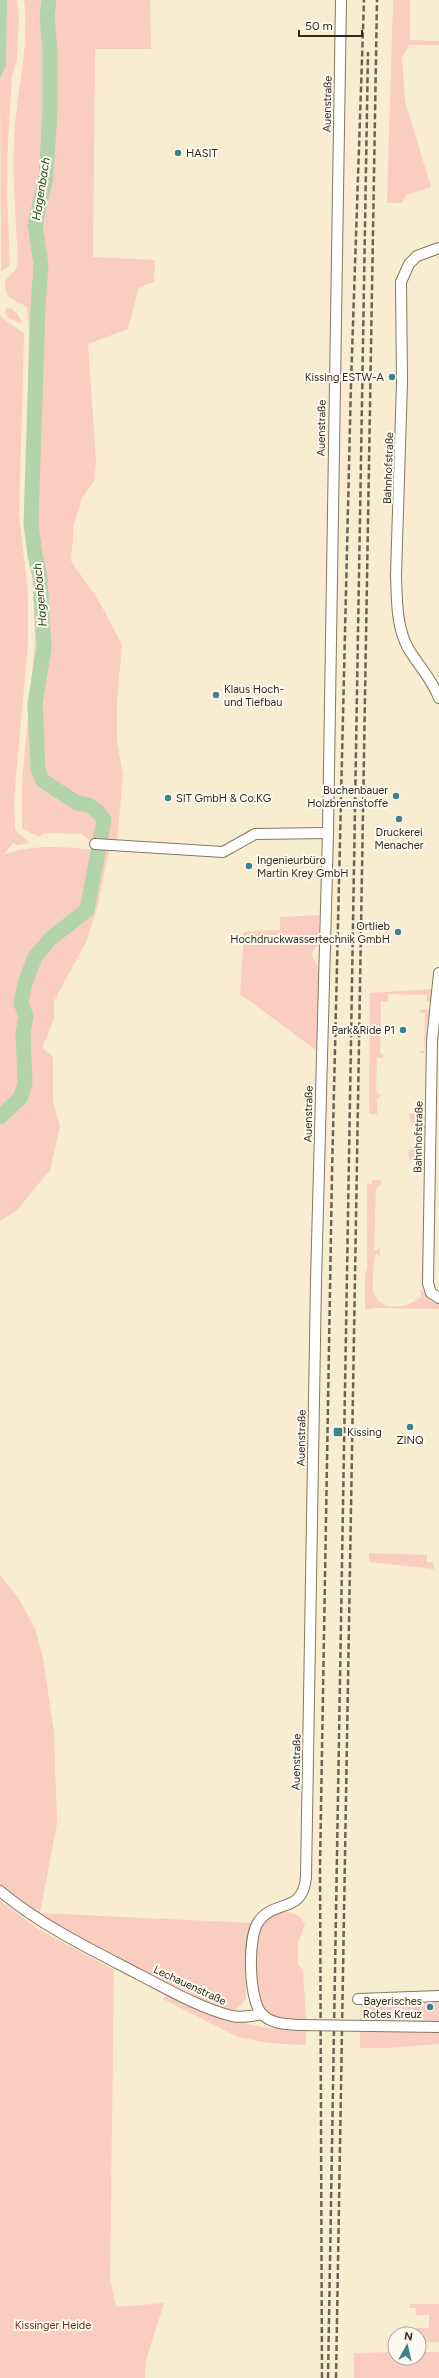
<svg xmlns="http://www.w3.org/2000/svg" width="439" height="2378" viewBox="0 0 439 2378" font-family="Figtree,sans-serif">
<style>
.green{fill:#facdc1}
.water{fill:#b3d4aa}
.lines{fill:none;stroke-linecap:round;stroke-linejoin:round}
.river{stroke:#b3d4aa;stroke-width:15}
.street-casing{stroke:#847960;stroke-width:12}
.street{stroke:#fff;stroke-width:10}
.rail{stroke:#6a6354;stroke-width:2.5;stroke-dasharray:6 3;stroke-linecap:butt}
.street-bridge-casing{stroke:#847960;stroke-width:12;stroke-linecap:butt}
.street-bridge{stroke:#fff;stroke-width:10}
.poi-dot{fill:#3e8191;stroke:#fffaef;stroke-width:1.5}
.labels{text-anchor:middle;stroke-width:4;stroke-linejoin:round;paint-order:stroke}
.street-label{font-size:11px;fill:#302b21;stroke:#fffaef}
.poi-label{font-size:11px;fill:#302b21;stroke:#fffaef;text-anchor:start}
.park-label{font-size:11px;fill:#702e1c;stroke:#fffaef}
.water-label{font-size:12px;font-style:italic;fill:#204a10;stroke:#fffaef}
</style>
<rect width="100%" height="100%" fill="#f8ecd1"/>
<g class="green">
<path d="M7,0H17L19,16L17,59L12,75L8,142L7,195L10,266L1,271L0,78L6,66Z"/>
<path d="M24,0H46L45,20L48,111L44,177L32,224L39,265L33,301L36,303V331L30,524L39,578L42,648L33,702L37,778L52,791L63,796L71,793L44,779L41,770V736L37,721L46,648L42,577L36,555L35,525L39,407L40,305L44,279V249L41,226L50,181L55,128L50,18L53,0H150L151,49H95L93,257L155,260L154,282L139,287L128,329L88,344L96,462L94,481L82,498L74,524L71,561L100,603L122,645L117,702V741L123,775L117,842L90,840L81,834L45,833L39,837L22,828V782L35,641L33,580L26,506L29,332L27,307C13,298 4,301 5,281L16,269L18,260C16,220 12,180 14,140C16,93 30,47 24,0Z"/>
<path d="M393,0H410V40L439,41V45H409L402,57L405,101L431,187L406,195L402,203H387Z"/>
<path d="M7,308C15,308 21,317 21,324L7,317L5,312Z"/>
<path d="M0,315L5,321L24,333V336L19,515L28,593V644L14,799L15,830L30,843L17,845L13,843L3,855C35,842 75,848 109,851L97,909L86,942L54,1001V1019L42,1048L53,1057V1102L60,1126L50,1170L17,1210L0,1221Z"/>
<path d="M319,915V944L312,952V957L320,969L316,1050L240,994L244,932L280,930V917Z"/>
<path d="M432,989L430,1002L427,1001V995L388,994V1002L381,1001L380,1054H383V1058H377L376,1091L381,1096L377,1099V1114H369L370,993Z"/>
<path d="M422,1010H429L424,1054L418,1051H424L425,1013L419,1012Z"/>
<path d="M412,1113C421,1114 425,1122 425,1130L423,1132C415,1130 409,1122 409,1114Z"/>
<path d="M423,1137L425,1153L419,1159L410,1160L408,1153L419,1139Z"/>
<path d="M372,1180H381V1184L376,1189L374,1250L376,1251L380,1247V1257L377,1254L375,1256C374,1264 371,1287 374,1294C382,1313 407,1308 421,1297V1288L431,1301L439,1303V1309L374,1308L365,1310V1274L367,1269V1184H372Z"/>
<path d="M369,1553L427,1555V1562H433L434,1569L369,1562Z"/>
<path d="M0,1575L19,1599L35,1629L43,1658L54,1733L57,1823L40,1913L251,1923L247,1946L246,1998L243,2003L235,2010C216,2011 196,1996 179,1988C117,1959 52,1930 0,1886Z"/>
<path d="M0,1901L40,1930L114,1970L110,2277L116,2307L164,2303L146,2360L145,2378H0Z"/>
<path d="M288,1912L299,1916L305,1924L298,1943V1965L303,1970L306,2019C295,2019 282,2021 272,2016C252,2005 251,1940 263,1923C268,1915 279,1913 288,1912Z"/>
<path d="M168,1995C217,2016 251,2030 306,2031V2045L268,2043L238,2037L163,1999Z"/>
<path d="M426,2000H439V2021L360,2020L361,2005C377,2006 412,2009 426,2000Z"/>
<path d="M360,2032H439V2044L388,2048H360Z"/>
<path d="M410,2304H439V2342H424L419,2334H416V2328H429V2315H416V2308H410Z"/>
<path d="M395,2352V2358H419V2352H439V2378H354V2353Z"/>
</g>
<path class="water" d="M0,0H7L6,66L0,78Z"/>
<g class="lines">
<path class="river" d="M0,1117L21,1097L25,1082L23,1033L26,1016L21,1003L25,983L35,957L50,939L87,910L104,820L98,812L89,805L77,803L42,780L38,768L35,704L44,648L40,577L35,555L31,524L38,307L41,265L35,225L46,177L50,111V49L47,18L49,0"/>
<defs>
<g id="street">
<path d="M439,248L417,256L409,264L401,282L402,382L396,575C397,599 396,626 408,648C418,665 432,679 439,698"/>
<path d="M95,844L223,852L255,834L328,833"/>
<path d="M439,973L432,1041L428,1283L431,1293L439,1298"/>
<path d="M0,1891C42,1926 92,1950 140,1975C169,1990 200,2008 232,2016C242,2018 252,2016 262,2014"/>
<path d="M358,1999L439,1996"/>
<path d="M298,2025C284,2024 271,2024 261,2013C249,1999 247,1936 259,1921C275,1899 303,1914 306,1877L316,1281L328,833L341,0"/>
<path d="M372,2026L439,2027"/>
</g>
</defs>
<use href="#street" class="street-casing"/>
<use href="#street" class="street"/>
<g class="rail">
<path d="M322,2378L320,1866L332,1174L351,383L364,0"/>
<path d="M328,2378L368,52"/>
<path d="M336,2378L377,0"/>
</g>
<defs>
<path id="street-bridge" d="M298,2025L372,2026"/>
</defs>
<use href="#street-bridge" class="street-bridge-casing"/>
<use href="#street-bridge" class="street-bridge"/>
</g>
<g class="poi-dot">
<circle cx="178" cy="153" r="4"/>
<circle cx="392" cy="377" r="4"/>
<circle cx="216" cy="695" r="4"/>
<circle cx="396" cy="796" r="4"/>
<circle cx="168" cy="798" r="4"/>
<circle cx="399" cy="819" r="4"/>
<circle cx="249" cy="866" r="4"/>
<circle cx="398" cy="932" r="4"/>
<circle cx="403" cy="1030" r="4"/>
<circle cx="410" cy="1427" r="4"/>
<rect x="333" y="1427" width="10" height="10" rx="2"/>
<circle cx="430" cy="2007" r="4"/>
</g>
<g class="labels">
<g class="street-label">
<text transform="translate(327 104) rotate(-89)" y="4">Auenstraße</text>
<text transform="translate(321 428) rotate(-89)" y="4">Auenstraße</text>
<text transform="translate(388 468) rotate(-88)" y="4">Bahnhofstraße</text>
<text transform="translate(308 1114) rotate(-89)" y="4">Auenstraße</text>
<text transform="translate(418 1137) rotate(-89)" y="4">Bahnhofstraße</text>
<text transform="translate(301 1438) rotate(-89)" y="4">Auenstraße</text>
<text transform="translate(296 1762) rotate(-89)" y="4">Auenstraße</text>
<text transform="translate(190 1985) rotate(25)" y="4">Lechauenstraße</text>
</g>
<g class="poi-label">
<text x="186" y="157">HASIT</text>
<text x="384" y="381" text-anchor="end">Kissing ESTW-A</text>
<text x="224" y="693">Klaus Hoch-<tspan x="224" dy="13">und Tiefbau</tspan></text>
<text x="388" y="794" text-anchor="end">Buchenbauer<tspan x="388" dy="13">Holzbrennstoffe</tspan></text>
<text x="176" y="802">SIT GmbH &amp; Co.KG</text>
<text x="399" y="836" text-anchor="middle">Druckerei<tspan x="399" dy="13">Menacher</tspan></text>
<text x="257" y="864">Ingenieurbüro<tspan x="257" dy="13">Martin Krey GmbH</tspan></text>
<text x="390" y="930" text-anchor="end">Ortlieb<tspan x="390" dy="13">Hochdruckwassertechnik GmbH</tspan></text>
<text x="395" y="1034" text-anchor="end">Park&amp;Ride P1</text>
<text x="347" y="1436">Kissing</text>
<text x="410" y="1444" text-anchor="middle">ZINQ</text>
<text x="422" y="2005" text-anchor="end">Bayerisches<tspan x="422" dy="13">Rotes Kreuz</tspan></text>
</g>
<g class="park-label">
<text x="53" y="2329">Kissinger Heide</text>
</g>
<g class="water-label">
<text transform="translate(41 189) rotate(-81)" y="4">Hagenbach</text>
<text transform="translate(40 595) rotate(-95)" y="4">Hagenbach</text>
</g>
</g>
<g transform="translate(407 2346) rotate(8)"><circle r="19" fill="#fffaef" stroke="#aca79d"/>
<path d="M0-3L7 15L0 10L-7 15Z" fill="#3e8191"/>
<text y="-6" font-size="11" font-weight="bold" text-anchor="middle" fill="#302b21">N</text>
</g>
<path d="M299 30v6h63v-6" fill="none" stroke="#302b21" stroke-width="2"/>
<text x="305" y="30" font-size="12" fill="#302b21" stroke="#fffaef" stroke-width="3" paint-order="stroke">50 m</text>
</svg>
